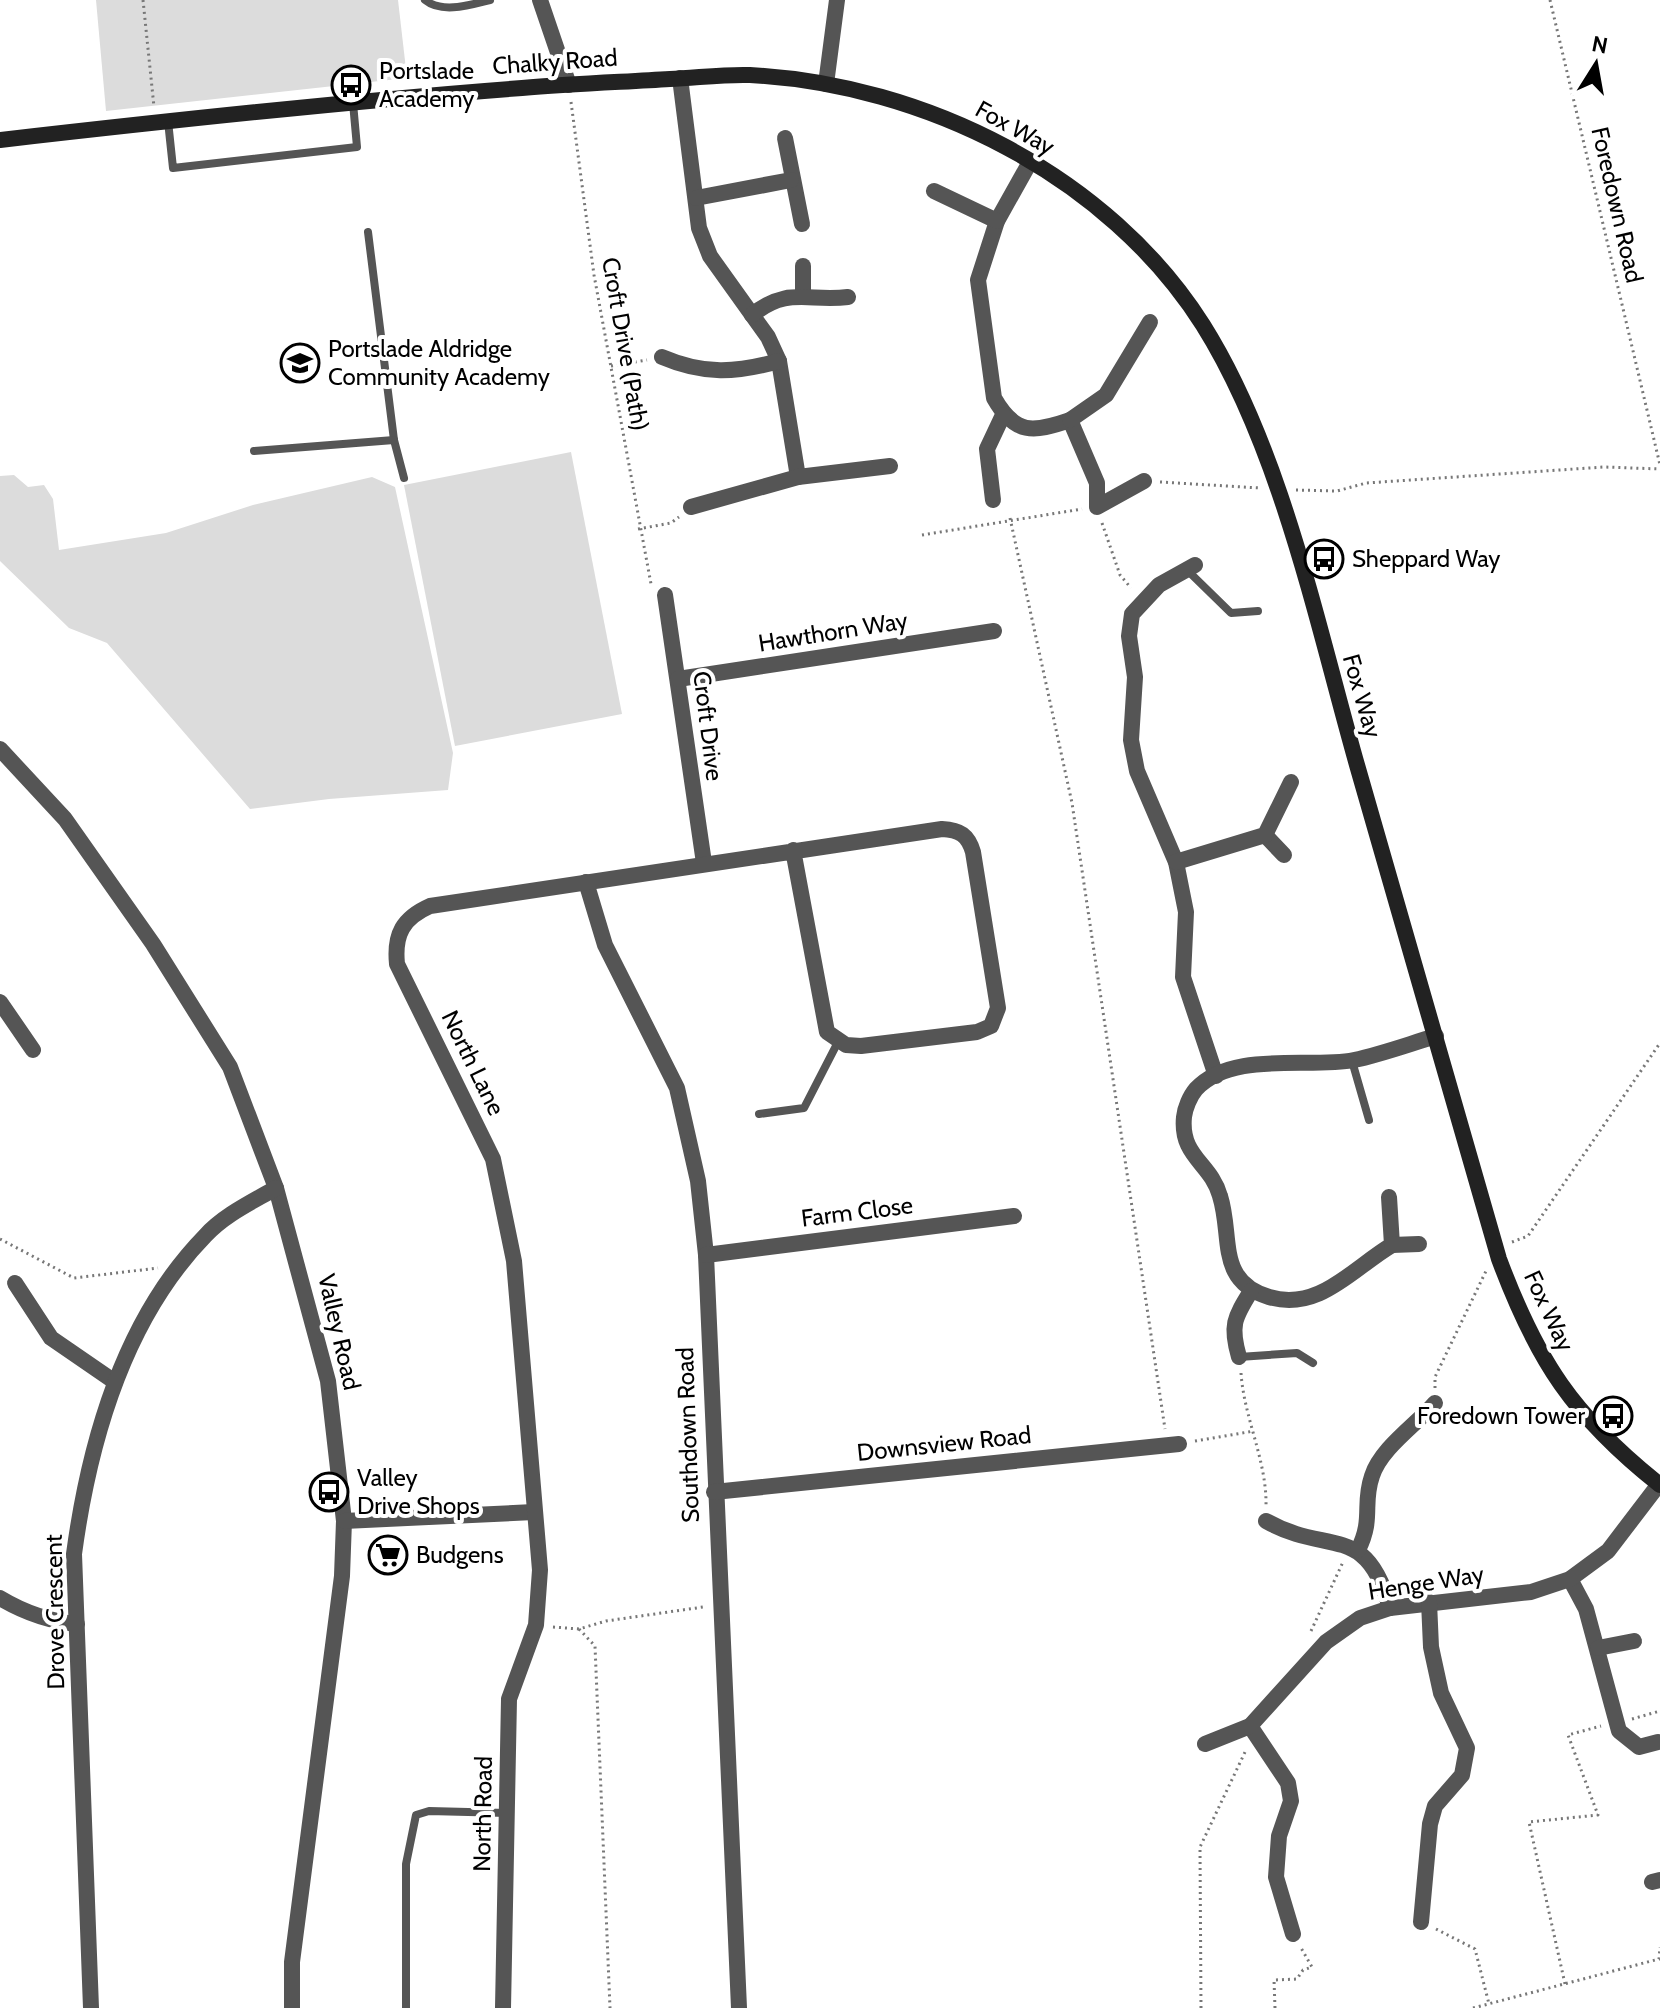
<svg xmlns="http://www.w3.org/2000/svg" width="1660" height="2008" viewBox="0 0 1660 2008" font-family="Cabin,sans-serif">
<style>
.green{fill:#dcdcdc}
.lines{fill:none;stroke-linecap:round;stroke-linejoin:round}
.path{stroke:#777;stroke-width:3;stroke-dasharray:2 4;stroke-linecap:butt}
.lane{stroke:#555;stroke-width:8}
.street{stroke:#555;stroke-width:16}
.secondary{stroke:#222;stroke-width:16}
.labels{text-anchor:middle;stroke-width:8;stroke-linejoin:round;paint-order:stroke}
.street-label{font-size:24px;fill:#000;stroke:#fff}
.poi-label{font-size:24px;fill:#000;stroke:#fff;text-anchor:start}
</style>
<rect width="100%" height="100%" fill="#fff"/>
<g class="green">
<path d="M96,0H398L407,78L106,111Z"/>
<path d="M571,452L622,714L455,746L404,485Z"/>
<path d="M14,475L28,487L44,485L53,499L59,550L166,533L253,505L372,477L395,487L453,753L448,790L329,799L250,809L107,643L69,628L0,561V476Z"/>
</g>
<g class="lines">
<g class="path">
<path d="M143,0L154,107"/>
<path d="M1550,0L1660,465"/>
<path d="M571,102L594,275L651,584"/>
<path d="M611,366L647,360"/>
<path d="M1160,482L1260,488"/>
<path d="M1296,490L1337,491L1366,483L1604,467L1660,469"/>
<path d="M1010,518L1072,803L1165,1429"/>
<path d="M1102,523L1120,575L1131,588"/>
<path d="M638,529L671,523L679,517"/>
<path d="M922,535L1082,509"/>
<path d="M0,1239L74,1278L158,1268"/>
<path d="M1512,1242L1528,1236L1660,1043"/>
<path d="M1241,1373C1244,1418 1267,1461 1266,1506"/>
<path d="M1435,1388V1377L1486,1271"/>
<path d="M1195,1441L1254,1431"/>
<path d="M553,1627L579,1629L606,1621L703,1607"/>
<path d="M579,1629L595,1646L610,2008"/>
<path d="M1311,1631L1343,1562"/>
<path d="M1632,1719L1660,1711"/>
<path d="M1436,1929L1475,1949L1489,2004"/>
<path d="M1565,1984L1529,1822L1598,1815L1568,1735L1601,1726"/>
<path d="M1201,2008L1200,1847L1246,1750"/>
<path d="M1275,2008L1274,1980L1297,1979L1303,1970L1312,1967L1301,1948"/>
<path d="M1473,2008L1659,1959L1660,1947"/>
</g>
<g class="lane">
<path d="M425,0C442,14 470,5 490,0"/>
<path d="M168,121L173,168L357,147L353,103"/>
<path d="M368,232L394,440L404,478"/>
<path d="M254,451L394,440"/>
<path d="M1187,570L1231,613L1258,611"/>
<path d="M1352,1061L1369,1120"/>
<path d="M759,1114L804,1108L839,1040"/>
<path d="M1239,1357L1297,1353L1313,1363"/>
<path d="M406,2008V1864L416,1815L429,1811L507,1813"/>
</g>
<g class="street">
<path d="M540,0L569,85"/>
<path d="M680,78L699,228L710,256L768,337L779,361L798,477"/>
<path d="M826,84L837,0"/>
<path d="M785,138L802,224"/>
<path d="M1030,162L997,221L978,280L994,398C1015,435 1033,433 1070,420L1097,483V507L1144,481"/>
<path d="M934,191L997,221"/>
<path d="M696,198L791,180"/>
<path d="M803,295V266"/>
<path d="M752,315C788,286 808,302 848,297"/>
<path d="M662,357C704,375 736,373 779,361"/>
<path d="M1070,420L1106,395L1150,322"/>
<path d="M993,500L987,449L1003,415"/>
<path d="M691,507L798,477L890,466"/>
<path d="M1195,565L1159,585L1132,614L1129,636L1135,677L1131,740L1137,771L1176,862L1186,912L1183,977L1216,1076"/>
<path d="M665,595L704,863"/>
<path d="M678,679L994,631"/>
<path d="M0,749L65,819L153,944L230,1067L276,1188L328,1381L344,1521L342,1576L292,1962V2008"/>
<path d="M1265,835L1284,855"/>
<path d="M1176,862L1265,835L1291,782"/>
<path d="M586,882L605,945L677,1088L698,1181L706,1255L739,2008"/>
<path d="M0,1002L33,1050"/>
<path d="M1389,1197L1392,1245C1353,1268 1319,1312 1269,1297C1216,1281 1233,1237 1220,1196C1211,1163 1180,1157 1184,1117C1185,1108 1190,1096 1196,1089C1232,1050 1309,1069 1354,1060C1382,1054 1409,1044 1436,1036"/>
<path d="M1392,1245L1419,1244"/>
<path d="M706,1255L1014,1216"/>
<path d="M15,1283L51,1338L115,1382"/>
<path d="M1239,1357C1230,1326 1234,1318 1251,1291"/>
<path d="M714,1492L1179,1444"/>
<path d="M344,1521L534,1512"/>
<path d="M1266,1521C1328,1556 1366,1521 1390,1608"/>
<path d="M1358,1550C1374,1518 1362,1505 1372,1476C1381,1448 1416,1425 1435,1403"/>
<path d="M1570,1579L1586,1609L1619,1731L1639,1747L1658,1742"/>
<path d="M0,1598C25,1613 48,1621 77,1624"/>
<path d="M1598,1648L1634,1641"/>
<path d="M1250,1726L1288,1783L1291,1801L1279,1836L1276,1877L1293,1934"/>
<path d="M1205,1744L1250,1726L1326,1642L1360,1618L1390,1608L1531,1592L1570,1579L1608,1551L1659,1484"/>
<path d="M1652,1882L1660,1880"/>
<path d="M1421,1922L1430,1824L1435,1806L1462,1775L1467,1748L1441,1693L1431,1647L1429,1602"/>
<path d="M91,2008L74,1554C89,1443 124,1319 205,1236C224,1215 252,1202 276,1188"/>
<path d="M503,2008L509,1699L536,1625L540,1570L514,1261L493,1159L397,964C394,934 403,918 430,906L942,829C960,830 968,835 973,852L998,1008L991,1026L977,1032L861,1046L846,1045L827,1032L793,850"/>
</g>
<path class="secondary" d="M0,140C174,120 348,101 522,88C571,84 621,82 670,79C696,78 724,74 750,75C924,84 1108,175 1203,325C1281,449 1317,624 1357,765C1404,930 1452,1094 1499,1259C1537,1361 1573,1416 1660,1485"/>
</g>
<defs>
<symbol id="bus-ring" viewBox="-11 -11 22 22"><circle r="9.5" fill="#fff" stroke="#000" stroke-width="1.5"/><path d="M-5-6H5V4H4V6H2V4H-2V6H-4V4H-5ZM-3.5-4V0h7V-4ZM-3.5 1.2v1.5H-2V1.2ZM2 1.2v1.5H3.5V1.2Z" fill="#000"/></symbol>
<symbol id="school-ring" viewBox="-11 -11 22 22"><circle r="9.5" fill="#fff" stroke="#000" stroke-width="1.5"/><path d="M0-5L7-2L0 1L-7-2ZM-4 1L0 2.5L4 1V4Q0 6-4 4Z" fill="#000"/></symbol>
<symbol id="supermarket-ring" viewBox="-11 -11 22 22"><circle r="9.5" fill="#fff" stroke="#000" stroke-width="1.5"/><path d="M-6-5.5h2.5l.6 2H6L4.5 2H-2.5L-4.4-4H-6ZM-1.5 3.2a1.3 1.3 0 1 0 .1 0ZM3 3.2a1.3 1.3 0 1 0 .1 0Z" fill="#000"/></symbol>
</defs>
<g fill-rule="evenodd">
<use href="#bus-ring" x="329" y="63" width="44" height="44"/>
<use href="#school-ring" x="278" y="341" width="44" height="44"/>
<use href="#bus-ring" x="1302" y="537" width="44" height="44"/>
<use href="#bus-ring" x="1591" y="1394" width="44" height="44"/>
<use href="#bus-ring" x="307" y="1470" width="44" height="44"/>
<use href="#supermarket-ring" x="366" y="1533" width="44" height="44"/>
</g>
<g class="labels">
<g class="street-label">
<text transform="translate(555 62) rotate(-4)" y="8">Chalky Road</text>
<text transform="translate(1015 128) rotate(29)" y="8">Fox Way</text>
<text transform="translate(1617 205) rotate(77)" y="8">Foredown Road</text>
<text transform="translate(625 344) rotate(80)" y="8">Croft Drive (Path)</text>
<text transform="translate(833 632) rotate(-9)" y="8">Hawthorn Way</text>
<text transform="translate(1362 696) rotate(74)" y="8">Fox Way</text>
<text transform="translate(708 726) rotate(83)" y="8">Croft Drive</text>
<text transform="translate(473 1063) rotate(64)" y="8">North Lane</text>
<text transform="translate(857 1212) rotate(-7)" y="8">Farm Close</text>
<text transform="translate(1549 1311) rotate(65)" y="8">Fox Way</text>
<text transform="translate(339 1332) rotate(77)" y="8">Valley Road</text>
<text transform="translate(688 1435) rotate(-92)" y="8">Southdown Road</text>
<text transform="translate(944 1444) rotate(-6)" y="8">Downsview Road</text>
<text transform="translate(1426 1583) rotate(-9)" y="8">Henge Way</text>
<text transform="translate(55 1612) rotate(-91)" y="8">Drove Crescent</text>
<text transform="translate(483 1814) rotate(-89)" y="8">North Road</text>
</g>
<g class="poi-label">
<text x="379" y="79">Portslade<tspan x="379" dy="28">Academy</tspan></text>
<text x="328" y="357">Portslade Aldridge<tspan x="328" dy="28">Community Academy</tspan></text>
<text x="1352" y="567">Sheppard Way</text>
<text x="1585" y="1424" text-anchor="end">Foredown Tower</text>
<text x="357" y="1486">Valley<tspan x="357" dy="28">Drive Shops</tspan></text>
<text x="416" y="1563">Budgens</text>
</g>
</g>
<g transform="translate(1596 64) rotate(11)" stroke="#ffffff" stroke-width="6" paint-order="stroke">
<path d="M0-6L14 30L0 20L-14 30Z" fill="#000000"/>
<text y="-12" font-size="22" font-weight="bold" text-anchor="middle" fill="#000000">N</text>
</g>
</svg>
